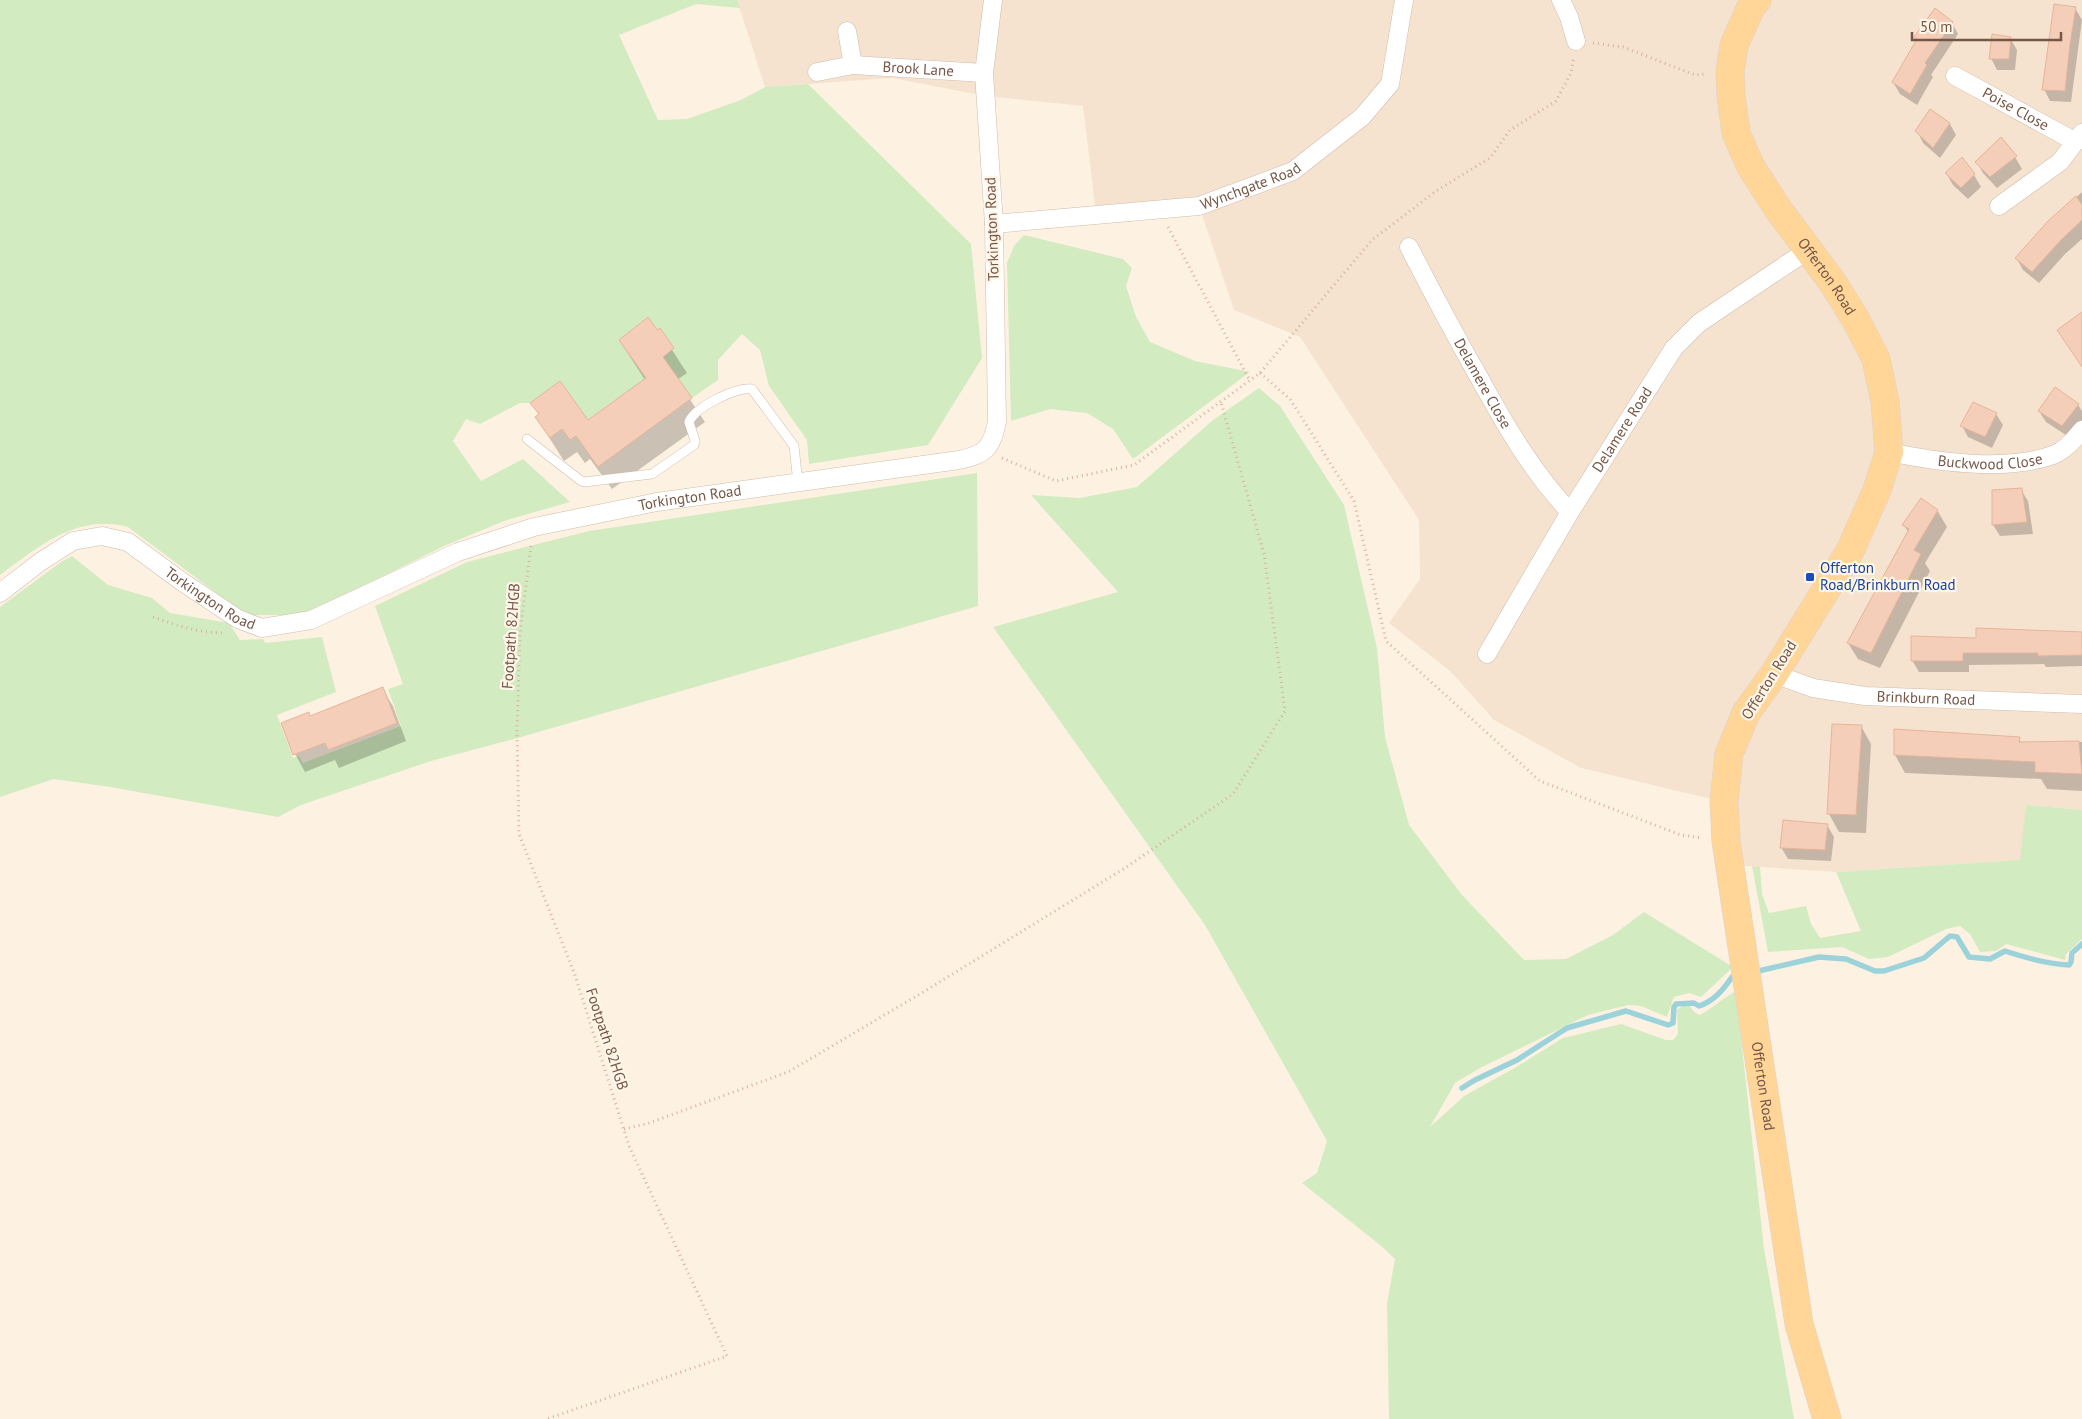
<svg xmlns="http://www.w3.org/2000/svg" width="2082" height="1419" viewBox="0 0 2082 1419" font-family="'PT Sans',sans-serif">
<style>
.residential{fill:#f5e3d0}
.green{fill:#d3ebc0}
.shadow{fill:#0003}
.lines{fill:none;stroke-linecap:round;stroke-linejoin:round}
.stream{stroke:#9cd2da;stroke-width:5.5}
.building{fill:#f4ceb9;stroke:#e7b498}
.lane-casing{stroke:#d1bbab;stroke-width:10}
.street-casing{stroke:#d1bbab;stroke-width:19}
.primary-casing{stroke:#dbd3cf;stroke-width:29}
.path{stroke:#d8b29c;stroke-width:3;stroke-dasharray:1 4;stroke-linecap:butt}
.lane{stroke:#fff;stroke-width:9}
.street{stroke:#fff;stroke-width:18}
.primary{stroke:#ffd598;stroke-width:28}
.transit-dot{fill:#1a4fb4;stroke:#fff6e9;stroke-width:2}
.labels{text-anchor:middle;stroke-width:4.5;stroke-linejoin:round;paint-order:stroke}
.street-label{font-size:15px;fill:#765747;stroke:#fff6e9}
.transit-label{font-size:15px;fill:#164399;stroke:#fff6e9;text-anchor:start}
</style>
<rect width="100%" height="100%" fill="#fdf2e2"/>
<path class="residential" d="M737,0H2082V810L2026,805L2021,860L1836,872L1731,865L1724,802L1581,768L1494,720L1451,672L1389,623L1420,579L1419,520L1300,337L1234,310L1199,206L1096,214L1083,106L985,96L892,78L765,87Z"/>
<g class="green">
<path d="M0,0H737L740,8L696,4L619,35L658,120L687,119L741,100L765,87L808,84L971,244L982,358L928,445L809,464L807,440L769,386L760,350L742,334L718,360V380L692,398L663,357L674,348L660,329L657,330L647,317L619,340L646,378L588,420L560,381L530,403H520L480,424L466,419L453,441L481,481L523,459L570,502L504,521L444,546L327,604L299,615H246L128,527C77,513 38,547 0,575Z"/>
<path d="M1024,235L1123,259L1132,268L1126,286L1136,317L1150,342L1195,361L1250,372L1133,459L1113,429L1087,413L1050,409L1011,421L1007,263L1014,246Z"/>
<path d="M1259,388L1280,406L1344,505L1377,648L1385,737L1409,825L1462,895L1524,960L1566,959L1613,935L1644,912L1733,967L1701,997L1689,993L1674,997L1667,1017L1641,1006L1628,1005L1588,1015L1480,1068L1455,1083L1430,1127L1464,1096L1518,1066L1563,1038L1621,1024L1666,1040H1673L1678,1034L1677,1010L1684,1005L1690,1006L1694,1012L1700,1015C1713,1008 1723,998 1736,991L1764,1249L1794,1419H1389L1387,1303L1395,1259L1380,1245L1302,1183L1317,1173L1327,1141L1205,925L993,627L1118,592L1031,495L1080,498L1137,487L1213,420Z"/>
<path d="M977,473L978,606L521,737L431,761L301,805L278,817L110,787L54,779L0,797V607L61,562L72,556L108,585L152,598L170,613L229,623L240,640L263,639L265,643L322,637L336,692L277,715L293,758L299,756L303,763L401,726L388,689L403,684L375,606L467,562L589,531Z"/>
<path d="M2026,805L2082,810V939L2066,954L2065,960L2006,944L1996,951L1980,952L1970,934L1960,926L1946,929L1888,957L1869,959L1842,947L1768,952L1752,866L1760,867L1762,894L1769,913L1806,906L1811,924L1820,938L1861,931L1836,872L2020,860Z"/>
</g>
<g class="shadow">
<path d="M2075,8L2082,20L2071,102L2050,101L2044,89Z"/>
<path d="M1952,23L1958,34L1931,75L1933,77L1917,105L1900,94L1893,82L1917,40L1915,37Z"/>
<path d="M2010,38L2017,50L2015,70H1997L1991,58Z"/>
<path d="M1930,110L1950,124L1956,135L1940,158L1923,143L1917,131Z"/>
<path d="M2015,157L2022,169L1997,188L1983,173L1977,162Z"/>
<path d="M1946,173L1974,175L1981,187L1968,199L1953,185Z"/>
<path d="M2082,192V239L2065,254L2039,283L2023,270L2017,259L2050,221Z"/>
<path d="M659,330L687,373L677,380L705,422L612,489L590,459L585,463L577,452L564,461L536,417L539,415L532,403L588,422L645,380L620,341Z"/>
<path d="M2078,405L2082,411V420L2069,437L2046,422L2039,411Z"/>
<path d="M1996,414L2003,425L1992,448L1968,437L1962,426Z"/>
<path d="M2021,490L2028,501L2033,534L2000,536L1993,525Z"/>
<path d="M1937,510L1947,527L1925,563L1930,571L1880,668L1858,659L1848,643L1909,533L1904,525Z"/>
<path d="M2082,633V666L2046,667L2044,664L1969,665V672H1919L1912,660L1977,639Z"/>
<path d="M382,689L393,706L406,741L339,768L335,760L305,772L295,754L310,717Z"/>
<path d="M1861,726L1871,744L1866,833L1839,832L1829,814Z"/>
<path d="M2019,738L2022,744L2082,742V791L2047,789L2041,779L1905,773L1895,755Z"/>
<path d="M1827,825L1834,837L1831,861L1788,859L1781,847Z"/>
</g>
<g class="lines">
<g class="stream">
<path d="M1754,972L1819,957L1846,959L1875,971H1884L1924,958L1950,936L1957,937L1969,957L1990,959L2005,951C2026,958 2047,964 2069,965L2071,962L2072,953L2082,944"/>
<path d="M1462,1088L1475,1080L1517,1060L1567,1028L1626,1011L1668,1025L1673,1023L1674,1007L1676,1004L1694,1003L1699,1006C1714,1001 1723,990 1732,977L1740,976"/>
</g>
</g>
<g class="building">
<path d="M2054,4L2076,7L2070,44L2065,91L2042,90Z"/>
<path d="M1935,8L1953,22L1925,63L1927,65L1910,94L1892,82L1917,39L1914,37Z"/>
<path d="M1992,34L2011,37L2009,59H1989Z"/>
<path d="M1930,109L1950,123L1933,148L1915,131Z"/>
<path d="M2001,137L2017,156L1990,177L1975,162Z"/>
<path d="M1962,157L1975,174L1961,188L1945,173Z"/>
<path d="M2076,196L2082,205V220L2059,242L2032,272L2015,258L2049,220Z"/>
<path d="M2082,312V367L2057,330Z"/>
<path d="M648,317L657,330L660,328L674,348L663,357L692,398L598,467L576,436L570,440L562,429L550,438L535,417L539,414L530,403L560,381L588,420L646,378L619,340Z"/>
<path d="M2055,387L2079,404L2062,426L2038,411Z"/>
<path d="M1973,402L1997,413L1985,437L1960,426Z"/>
<path d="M2022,488L2027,522L1992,525V490Z"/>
<path d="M1921,498L1938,510L1914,550L1921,554L1871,653L1847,643L1909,529L1902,525Z"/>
<path d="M1976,628L2082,632V655L2038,656V653H1963V661H1911V636L1976,638Z"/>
<path d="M383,687L397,723L328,750L325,743L293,755L281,723L309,712L310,716Z"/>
<path d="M1832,724L1862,725L1856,815L1827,814Z"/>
<path d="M1894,729L2020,737L2019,742L2079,741L2082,774L2035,772V762L1894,755Z"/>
<path d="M1783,820L1828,824L1825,850L1780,848Z"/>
</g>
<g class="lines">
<defs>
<path id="lane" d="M527,439L580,480L584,482L652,474L694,445L695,441L689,422C695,407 736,387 752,389L794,446L798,483"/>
<g id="street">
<path d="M1561,0L1569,17L1576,41"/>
<path d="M847,31L853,65"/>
<path id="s1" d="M817,72L853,65L984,73"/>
<path id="s2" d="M1955,76L2076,142"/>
<path d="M1999,206L2060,162L2082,133"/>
<path id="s3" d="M994,224L1199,206L1293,171L1362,117L1390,84L1404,0"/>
<path id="s4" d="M1409,247C1432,292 1456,337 1481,381C1507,428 1533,473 1570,512"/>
<path id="s5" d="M1889,452C1936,462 2007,472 2053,455C2064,451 2075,439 2082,430"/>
<path id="s6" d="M0,593L40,562L73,541L102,536L128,542L181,581L238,619L262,628L311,620L458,552L534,527L657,502L959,460C986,454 991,449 997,422L994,224L984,73L993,0"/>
<path id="s7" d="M1487,654L1570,512L1674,348L1699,323L1808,250"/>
<path id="s8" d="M1774,674L1813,688L1865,696L2082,704"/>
</g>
<g id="primary">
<path id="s9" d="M1757,0L1751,7L1734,45L1730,71L1731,96L1736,133L1751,167L1778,209L1833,283L1856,320L1876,359L1885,402L1889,452L1877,490L1850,551L1774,674L1746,713L1729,754L1724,802L1726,841L1799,1324L1827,1419"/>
</g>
</defs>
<use href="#lane" class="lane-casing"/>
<use href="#street" class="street-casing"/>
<use href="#primary" class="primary-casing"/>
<g class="path">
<path d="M1593,43L1623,47L1695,75L1707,74"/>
<path d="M1168,227L1250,381"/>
<path d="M1260,373L1290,399L1354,501L1386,641L1540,781L1681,835L1703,838"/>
<path d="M1002,458L1056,481L1134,465L1260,373L1372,240L1436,191L1490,158L1510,130L1556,101L1571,73L1574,57"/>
<path d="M531,546L520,633L517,731L519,834L575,975L629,1146L727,1356L547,1419"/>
<path d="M153,617C176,625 199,633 224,633"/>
<path d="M624,1129L649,1123L788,1072L925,991L1125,868L1233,794L1285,711L1264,554L1221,402"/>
</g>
<use href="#lane" class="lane"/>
<use href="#street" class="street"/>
<use href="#primary" class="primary"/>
</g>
<rect class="transit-dot" x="1805" y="572" width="10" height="10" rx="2.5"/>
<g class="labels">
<g class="street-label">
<text dy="5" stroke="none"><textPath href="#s1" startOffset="102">Brook Lane</textPath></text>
<text dy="5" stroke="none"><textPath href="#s2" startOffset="69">Poise Close</textPath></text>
<text dy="5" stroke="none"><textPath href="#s3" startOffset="261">Wynchgate Road</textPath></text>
<text transform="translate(992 229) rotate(-92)" y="5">Torkington Road</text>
<text dy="5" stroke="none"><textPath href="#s9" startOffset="310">Offerton Road</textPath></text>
<text dy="5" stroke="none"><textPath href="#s4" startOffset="155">Delamere Close</textPath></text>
<text dy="5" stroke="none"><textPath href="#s7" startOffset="262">Delamere Road</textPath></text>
<text dy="5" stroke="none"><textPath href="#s5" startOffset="102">Buckwood Close</textPath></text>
<text dy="5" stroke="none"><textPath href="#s6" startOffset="756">Torkington Road</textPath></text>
<text dy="5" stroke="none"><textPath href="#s6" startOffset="246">Torkington Road</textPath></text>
<text transform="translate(511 636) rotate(-86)" y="5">Footpath 82HGB</text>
<text transform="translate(1769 680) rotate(-58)" y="5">Offerton Road</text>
<text dy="5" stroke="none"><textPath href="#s8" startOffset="155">Brinkburn Road</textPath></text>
<text transform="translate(607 1039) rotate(72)" y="5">Footpath 82HGB</text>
<text dy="5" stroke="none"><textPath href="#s9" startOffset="1179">Offerton Road</textPath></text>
</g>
<g class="transit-label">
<text x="1820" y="573">Offerton<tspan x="1820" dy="17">Road/Brinkburn Road</tspan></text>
</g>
</g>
<path d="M1912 32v8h149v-8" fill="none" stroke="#765747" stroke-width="2.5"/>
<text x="1920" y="32" font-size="15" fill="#765747" stroke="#fff6e9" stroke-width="4" paint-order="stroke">50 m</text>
</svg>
